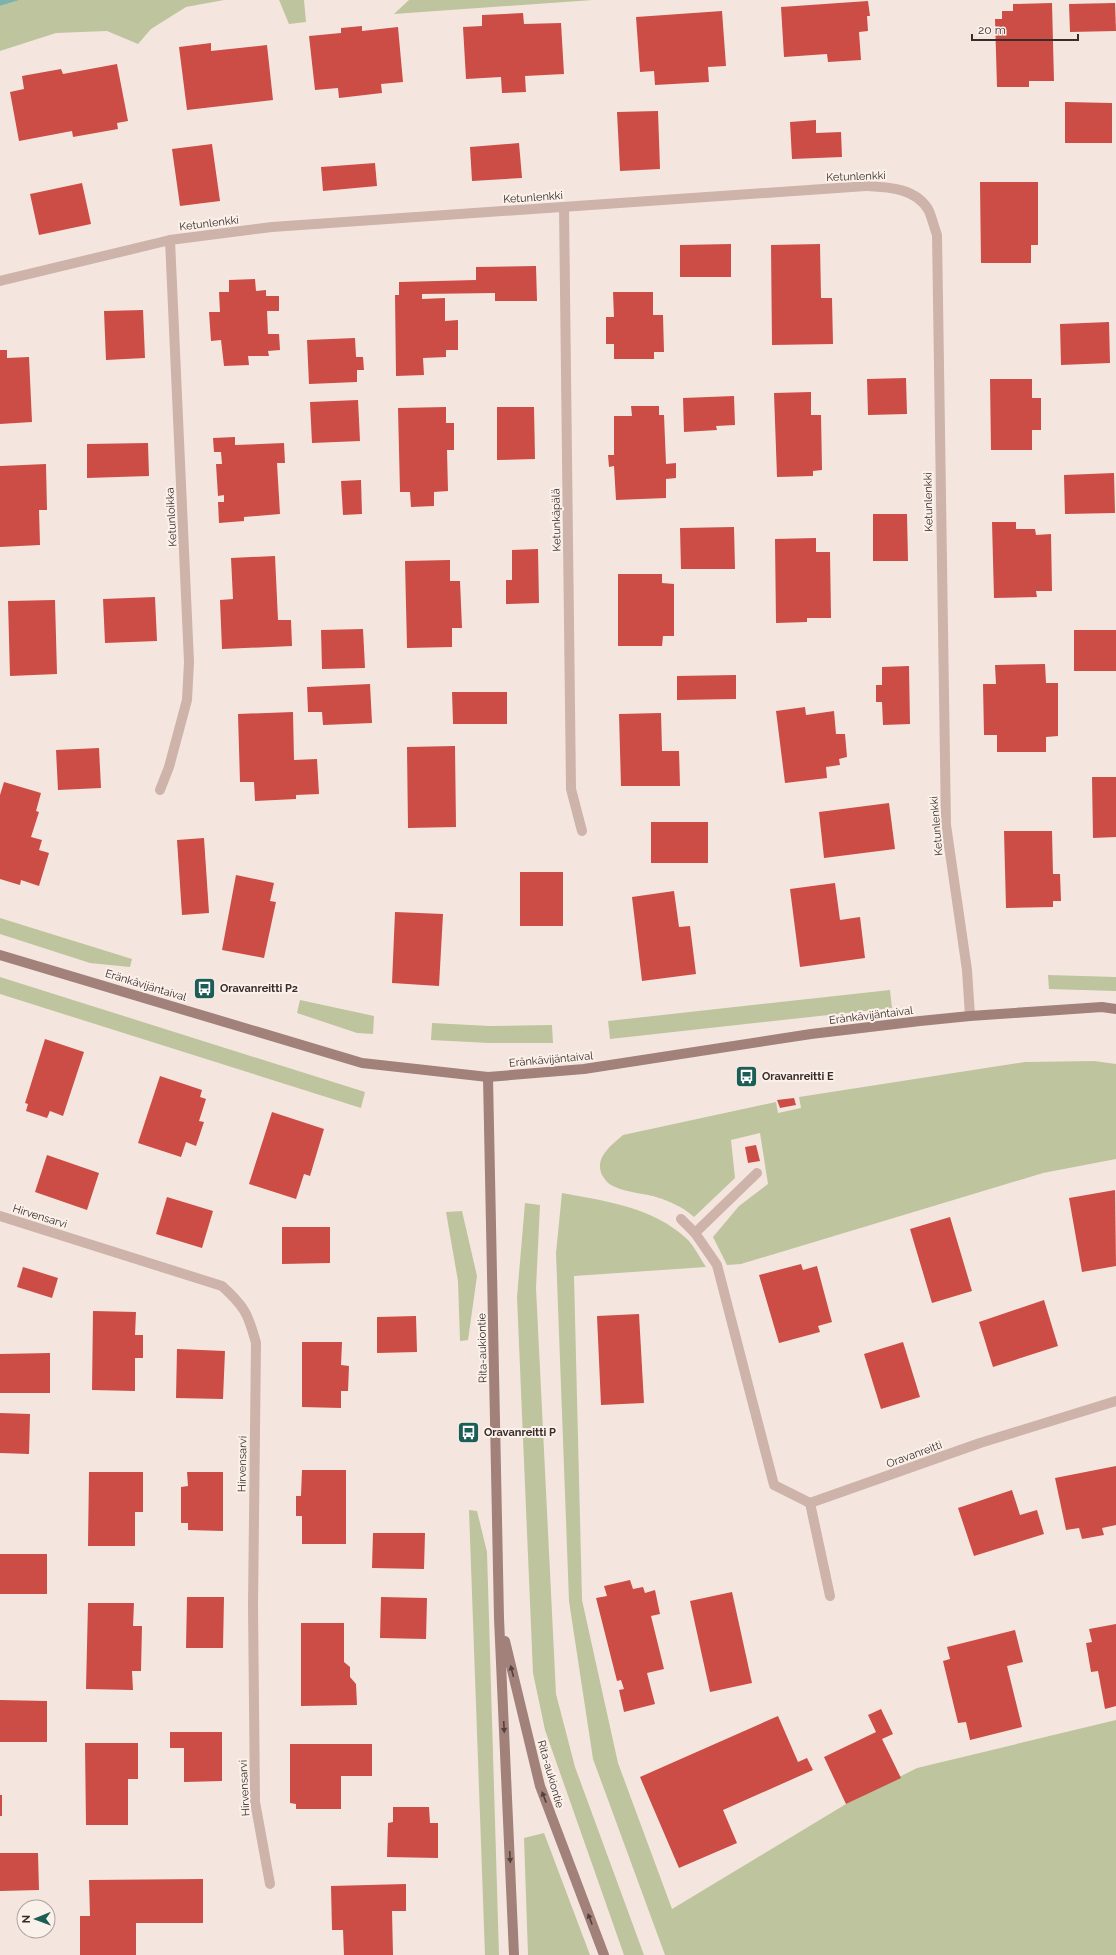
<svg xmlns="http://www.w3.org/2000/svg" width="1116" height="1955" viewBox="0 0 1116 1955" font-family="Raleway,sans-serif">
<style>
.green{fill:#bec49d}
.water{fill:#7cb3ab}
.building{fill:#cb4d45}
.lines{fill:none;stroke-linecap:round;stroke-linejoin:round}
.lane{stroke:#cdb3a9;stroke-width:10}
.street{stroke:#cdb3a9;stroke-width:10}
.secondary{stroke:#a1817a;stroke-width:10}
.oneway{fill:#54413d}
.labels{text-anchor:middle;stroke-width:4;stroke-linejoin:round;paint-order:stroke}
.street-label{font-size:11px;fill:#3a2c29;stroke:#fbf1eb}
.poi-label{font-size:11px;font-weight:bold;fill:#3a2c29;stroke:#fbf1eb;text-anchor:start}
</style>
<rect width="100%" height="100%" fill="#f4e6de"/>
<g class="green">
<path d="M20,0H224L186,7L151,29L138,44L107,31L56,33L0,51V6Z"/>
<path d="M279,0H304L306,22L289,24Z"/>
<path d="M409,0H593L394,14Z"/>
<path d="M0,918L132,959L130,967L90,963L0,934Z"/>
<path d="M1048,975L1116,977V991L1049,989Z"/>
<path d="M0,977L365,1092L361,1108L0,994Z"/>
<path d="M890,990L892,1008L610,1039L608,1021Z"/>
<path d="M300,1000L374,1016L373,1034L357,1033L297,1013Z"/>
<path d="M432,1023L490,1026L552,1025L553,1043H489L431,1040Z"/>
<path d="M1094,1061L1116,1064V1159L1043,1173L741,1264L727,1265L713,1237L739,1206L768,1184L760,1133L731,1140L735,1178L694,1217C684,1208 672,1202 659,1198C645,1193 628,1193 615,1187C608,1184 606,1181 602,1175C594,1157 612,1145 623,1135L776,1102L778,1113L801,1108L799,1097L1025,1062Z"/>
<path d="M562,1193C605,1201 653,1207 687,1239C694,1246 700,1258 706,1267L574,1276L582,1600L618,1763L672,1909L846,1804L917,1768L1116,1720V1955H665L593,1759L569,1601L556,1253Z"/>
<path d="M525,1203L540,1205L536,1288L556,1694L575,1767L644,1955H624L545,1730L533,1673L517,1297Z"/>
<path d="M462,1211L477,1276L468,1340L460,1341L458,1281L446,1212Z"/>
<path d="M469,1510L477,1511L487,1552L499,1955H485Z"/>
<path d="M544,1833L590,1955H528L524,1838Z"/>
</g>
<path class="water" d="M0,0H20L0,6Z"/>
<g class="building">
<path d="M868,1L870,16H867L868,31L859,32L861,60L828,62L827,54L784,57L781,7Z"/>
<path d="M1052,3L1054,81H1029V87H997L995,19H1002V11H1013V4Z"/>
<path d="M1115,3L1116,31L1070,32L1069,4Z"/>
<path d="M722,11L726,66L708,67L709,82L655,85L654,71L640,72L636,17Z"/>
<path d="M523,13L524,24L561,23L564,74L525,76L526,92L502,93L501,77L466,79L463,27L482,26V15Z"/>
<path d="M362,26V31L398,27L403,82L381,84L382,93L339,98L338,88L315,90L309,36L341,33V28Z"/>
<path d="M211,43V51L267,45L273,100L187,110L179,47Z"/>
<path d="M117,64L128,121L117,123L118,129L73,137L72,131L19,141L10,92L24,89L22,76L61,69L63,74Z"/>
<path d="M1065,102L1112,103V143H1065Z"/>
<path d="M658,111L660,169L620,171L617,112Z"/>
<path d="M816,120V133L841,132L842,157L792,159L790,122Z"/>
<path d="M519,143L522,178L472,181L470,147Z"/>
<path d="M212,144L220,201L180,206L172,149Z"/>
<path d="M375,163L377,186L323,191L321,167Z"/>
<path d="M980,182H1038V245H1031V263H981Z"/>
<path d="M82,183L91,224L39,235L30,194Z"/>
<path d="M731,244V277H680V245Z"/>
<path d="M820,244L821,298H832L833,344L772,345L771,245Z"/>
<path d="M536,266L537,301H495V293L422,294V299L445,298V321L458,320V350H446V357L423,358L424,375L396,376L395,295H399V282L476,280V267Z"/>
<path d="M255,279L256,291L266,290V296H279V311H267L268,334H279L280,350L268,351L269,356H248L249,365L224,366L221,340L211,341L209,312H220L219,292H229V280Z"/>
<path d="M613,292H653V315H663L664,352H654V359H614V344H606V317H614Z"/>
<path d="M143,310L145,358L106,360L104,311Z"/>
<path d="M1109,322L1110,363L1061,365L1060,324Z"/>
<path d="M355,338L356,357H363L364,370H357V382L309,384L307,340Z"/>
<path d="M0,350H7V358L29,357L32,422L0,424Z"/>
<path d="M906,378L907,414L868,415L867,379Z"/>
<path d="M990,379H1032V398H1041V430H1032V450H991Z"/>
<path d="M811,392V415H821L822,470L813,471V476L777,477L774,393Z"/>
<path d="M734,396L735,425L716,426L717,430L684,432L683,398Z"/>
<path d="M358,400L360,441L312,443L310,402Z"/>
<path d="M631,406H659V415H664L666,464L676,463V478L666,479V498L616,500L614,466L609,467L608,455H614V416H632Z"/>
<path d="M446,407V423H454V450H447L448,491L434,492V506L411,507L410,492H400L398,408Z"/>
<path d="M497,407H534L535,459L497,460Z"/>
<path d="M235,437V445L284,443L285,463H277L280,514L244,517V521L219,523L218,502H224V495L218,496L216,464H222L221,452H214L213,438Z"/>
<path d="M148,443L149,476L87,478V444Z"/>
<path d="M46,464L47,510H39L40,545L0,547V466Z"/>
<path d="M1114,473L1115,513L1065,514L1064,475Z"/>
<path d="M361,480L362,514L343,515L341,481Z"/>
<path d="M873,514H907L908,561H873Z"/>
<path d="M992,522H1016V529H1035L1036,535L1051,534L1052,591H1036L1037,597L994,598Z"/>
<path d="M734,527L735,569H681L680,528Z"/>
<path d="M816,538V552H830L831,618H807V622L776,623L775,539Z"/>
<path d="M538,549L539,603L506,604V580H512V550Z"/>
<path d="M275,556L278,620H291L292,646L222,649L220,600L233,599L231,558Z"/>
<path d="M450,560V581H460L462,628H452V647L407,648L405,561Z"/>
<path d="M618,574H662V583L674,584V636H663L662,646H618Z"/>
<path d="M155,597L157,641L105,643L103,599Z"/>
<path d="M55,600L57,674L10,676L8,601Z"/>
<path d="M363,629L365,668L322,669L321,630Z"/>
<rect x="1074" y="630" width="42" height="41"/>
<path d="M1045,664L1046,683H1058V736L1046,737V752H997V735H984L983,684H996L995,665Z"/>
<path d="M909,666L910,724L883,725L882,702H876V685H882V667Z"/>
<path d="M736,675V699L677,700V676Z"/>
<path d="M370,684L372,723L323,725L322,712H308L307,687Z"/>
<path d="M452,692H507V724H453Z"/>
<path d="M805,707L806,715L834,711L836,734H845L847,757L839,759L840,765L826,767L827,778L785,783L776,711Z"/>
<path d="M293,712L294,760L317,759L319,794L296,795V799L255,801L254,782H240L238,714Z"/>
<path d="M661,713L662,751H679L680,786H621L619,714Z"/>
<path d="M455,746L456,827L408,828L407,747Z"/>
<path d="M99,748L101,788L58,790L56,750Z"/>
<path d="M1092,777H1116V837L1093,838Z"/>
<path d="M4,782L41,793L36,811L39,812L31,837L42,840L39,850L49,853L39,886L21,880L20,885L0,879V795Z"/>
<path d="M889,803L895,849L824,858L819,812Z"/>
<rect x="651" y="822" width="57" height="41"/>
<path d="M1004,831H1052L1053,874H1060L1061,901H1053V907L1006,908Z"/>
<path d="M204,838L209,913L182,915L177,840Z"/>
<rect x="520" y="872" width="43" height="54"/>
<path d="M236,875L274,883L270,901L276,902L264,958L222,950Z"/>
<path d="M835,883L840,920L860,917L865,958L800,967L790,889Z"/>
<path d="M674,891L679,927L690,926L696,974L642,981L632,897Z"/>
<path d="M395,912L443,914L439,986L392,983Z"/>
<path d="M45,1039L84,1052L63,1116L50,1111L47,1118L26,1111L28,1104L25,1103Z"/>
<path d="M160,1076L202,1090L200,1097L206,1099L199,1121L204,1122L196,1146L186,1142L181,1157L138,1143Z"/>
<path d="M794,1098L796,1105L780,1108L777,1100Z"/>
<path d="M272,1112L324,1129L310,1176L304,1174L296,1199L249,1184Z"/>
<path d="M756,1145L760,1161L748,1163L745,1147Z"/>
<path d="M47,1155L99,1173L87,1210L35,1192Z"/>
<path d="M1115,1190L1116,1266L1082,1272L1069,1198Z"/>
<path d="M167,1197L213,1211L202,1248L156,1234Z"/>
<path d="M950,1217L972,1291L932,1303L910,1229Z"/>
<path d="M282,1227H330V1263L282,1264Z"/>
<path d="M801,1264L803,1270L817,1266L832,1322L818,1326L820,1332L779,1343L759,1275Z"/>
<path d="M23,1267L58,1278L52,1298L17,1287Z"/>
<path d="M1044,1300L1058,1346L993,1367L979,1322Z"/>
<path d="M93,1311L136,1312L135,1335H143V1358H135V1391L92,1390Z"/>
<path d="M639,1314L644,1403L601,1405L597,1316Z"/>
<path d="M416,1316L417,1352L377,1353V1317Z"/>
<path d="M302,1342H342L341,1365L349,1366L348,1391H341V1408L302,1407Z"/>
<path d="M903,1342L920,1397L881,1409L864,1354Z"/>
<path d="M177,1349L225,1351L223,1399L176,1398Z"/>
<path d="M50,1353V1393H0V1354Z"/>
<path d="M0,1413L30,1414L29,1454L0,1453Z"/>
<path d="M1116,1466V1525L1102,1528L1104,1535L1082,1539L1079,1528L1066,1530L1055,1478Z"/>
<path d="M302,1470H346V1544H302V1516H296V1496H301Z"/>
<path d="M89,1472H143V1512H135V1546H88Z"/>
<path d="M187,1472H223V1531L188,1530V1523H181V1487L188,1486Z"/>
<path d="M1012,1490L1020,1515L1037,1510L1044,1534L974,1556L958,1508Z"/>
<path d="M373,1533H425L424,1569L372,1568Z"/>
<rect x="0" y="1554" width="47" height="40"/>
<path d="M630,1580L633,1589L643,1587L645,1593L655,1590L660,1614L651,1616L664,1669L647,1673L655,1704L624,1712L619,1690L624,1689L621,1680L617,1681L596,1598L607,1596L604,1586Z"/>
<path d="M732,1592L752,1683L710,1692L690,1601Z"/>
<path d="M187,1597H224L223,1648H186Z"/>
<path d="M381,1597L427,1598L426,1639L380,1638Z"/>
<path d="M88,1603H134L133,1626H142L141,1671H132L133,1690L86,1689Z"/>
<path d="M301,1623H344V1662L350,1667V1677L356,1684L357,1705L301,1706Z"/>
<path d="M1116,1624V1706L1105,1709L1098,1671L1091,1672L1086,1643L1092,1642L1089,1629Z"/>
<path d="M1015,1630L1023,1662L1007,1666L1022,1727L970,1740L966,1722L958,1723L943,1661L950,1659L947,1647Z"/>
<path d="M0,1700L47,1701V1742H0Z"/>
<path d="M881,1709L893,1734L882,1739L901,1778L846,1804L824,1757L876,1732L868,1715Z"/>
<path d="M778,1716L798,1762L807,1758L813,1770L723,1810L737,1843L679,1868L640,1777Z"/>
<path d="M170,1732H222V1781L184,1782V1748H170Z"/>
<path d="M85,1743H138V1779H128V1825H86Z"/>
<path d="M290,1744H372V1776H341V1809H296V1804L290,1803Z"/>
<rect x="0" y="1795" width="2" height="21"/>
<path d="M393,1807H429L430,1823H438V1858L387,1857L388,1823L393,1822Z"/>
<path d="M0,1853H38L39,1890L0,1891Z"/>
<path d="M203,1879V1923H136V1955H80V1916H90L89,1880Z"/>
<path d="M406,1884V1911H392L393,1955H344L343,1930H332L331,1886Z"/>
</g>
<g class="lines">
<g class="lane">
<path d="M681,1219L695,1233L717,1265L774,1485L810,1503"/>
<path d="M695,1233L757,1173"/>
</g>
<g class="street">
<path d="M564,207L571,789L582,831"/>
<path d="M0,281L170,240L272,227L866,186C888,187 917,188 929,211C932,218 934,227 937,235L946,825L967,970L970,1016"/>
<path d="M160,790L169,767L187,700L189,662L170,240"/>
<path d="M0,1216L222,1286C244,1306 248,1313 256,1343L253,1606L255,1802L270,1884"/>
<path d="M830,1596L810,1503L980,1443L1116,1401"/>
</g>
<g class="secondary">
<path d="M0,955L362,1063L488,1077L584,1069L811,1034L920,1021L970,1016L1102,1007L1116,1009"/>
<path d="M488,1077L499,1618L514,1955"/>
<path d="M505,1641L540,1786L604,1955"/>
</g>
</g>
<defs><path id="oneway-solid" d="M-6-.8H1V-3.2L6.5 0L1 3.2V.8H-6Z"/></defs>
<g class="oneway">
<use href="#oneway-solid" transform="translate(512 1671) rotate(-104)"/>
<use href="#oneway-solid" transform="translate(504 1727) rotate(87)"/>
<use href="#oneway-solid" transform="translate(544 1797) rotate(-111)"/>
<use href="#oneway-solid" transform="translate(510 1857) rotate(87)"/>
<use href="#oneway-solid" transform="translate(590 1919) rotate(-111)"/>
</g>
<defs>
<symbol id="bus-square" viewBox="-11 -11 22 22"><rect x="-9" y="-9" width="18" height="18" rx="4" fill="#1c5e56" stroke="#fbf1eb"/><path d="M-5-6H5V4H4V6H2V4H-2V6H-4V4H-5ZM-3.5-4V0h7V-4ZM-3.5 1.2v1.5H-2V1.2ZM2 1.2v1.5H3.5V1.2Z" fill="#fff"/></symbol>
</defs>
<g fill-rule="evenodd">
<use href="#bus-square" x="192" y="976" width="25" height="25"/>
<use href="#bus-square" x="734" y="1064" width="25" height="25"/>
<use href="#bus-square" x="456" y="1420" width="25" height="25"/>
</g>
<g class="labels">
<g class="street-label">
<text transform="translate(856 176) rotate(-2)" y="4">Ketunlenkki</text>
<text transform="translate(533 197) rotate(-4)" y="4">Ketunlenkki</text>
<text transform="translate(209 223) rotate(-7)" y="4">Ketunlenkki</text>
<text transform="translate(928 502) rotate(-91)" y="4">Ketunlenkki</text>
<text transform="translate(171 517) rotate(-93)" y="4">Ketunloikka</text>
<text transform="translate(556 520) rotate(-91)" y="4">Ketunkäpälä</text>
<text transform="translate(936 826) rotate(-95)" y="4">Ketunlenkki</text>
<text transform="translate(146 985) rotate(17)" y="4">Eränkävijäntaival</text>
<text transform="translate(871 1015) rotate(-7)" y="4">Eränkävijäntaival</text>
<text transform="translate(551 1059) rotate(-5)" y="4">Eränkävijäntaival</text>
<text transform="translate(40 1216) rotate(17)" y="4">Hirvensarvi</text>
<text transform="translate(482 1348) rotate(-91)" y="4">Rita-aukiontie</text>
<text transform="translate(914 1454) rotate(-20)" y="4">Oravanreitti</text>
<text transform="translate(242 1464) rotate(-89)" y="4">Hirvensarvi</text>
<text transform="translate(551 1774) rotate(74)" y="4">Rita-aukiontie</text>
<text transform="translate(244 1788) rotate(-93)" y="4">Hirvensarvi</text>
</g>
<g class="poi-label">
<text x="220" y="992">Oravanreitti P2</text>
<text x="762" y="1080">Oravanreitti E</text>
<text x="484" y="1436">Oravanreitti P</text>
</g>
</g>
<g transform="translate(36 1919) rotate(269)"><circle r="19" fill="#fbf1eb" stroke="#aea29d"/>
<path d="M0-3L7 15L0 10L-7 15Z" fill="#1c5e56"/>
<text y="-6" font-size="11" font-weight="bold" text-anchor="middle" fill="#3a2c29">N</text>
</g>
<path d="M972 34v6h106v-6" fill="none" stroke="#3a2c29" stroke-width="2"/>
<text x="978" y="34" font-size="12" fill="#3a2c29" stroke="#fbf1eb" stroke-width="3" paint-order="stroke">20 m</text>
</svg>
